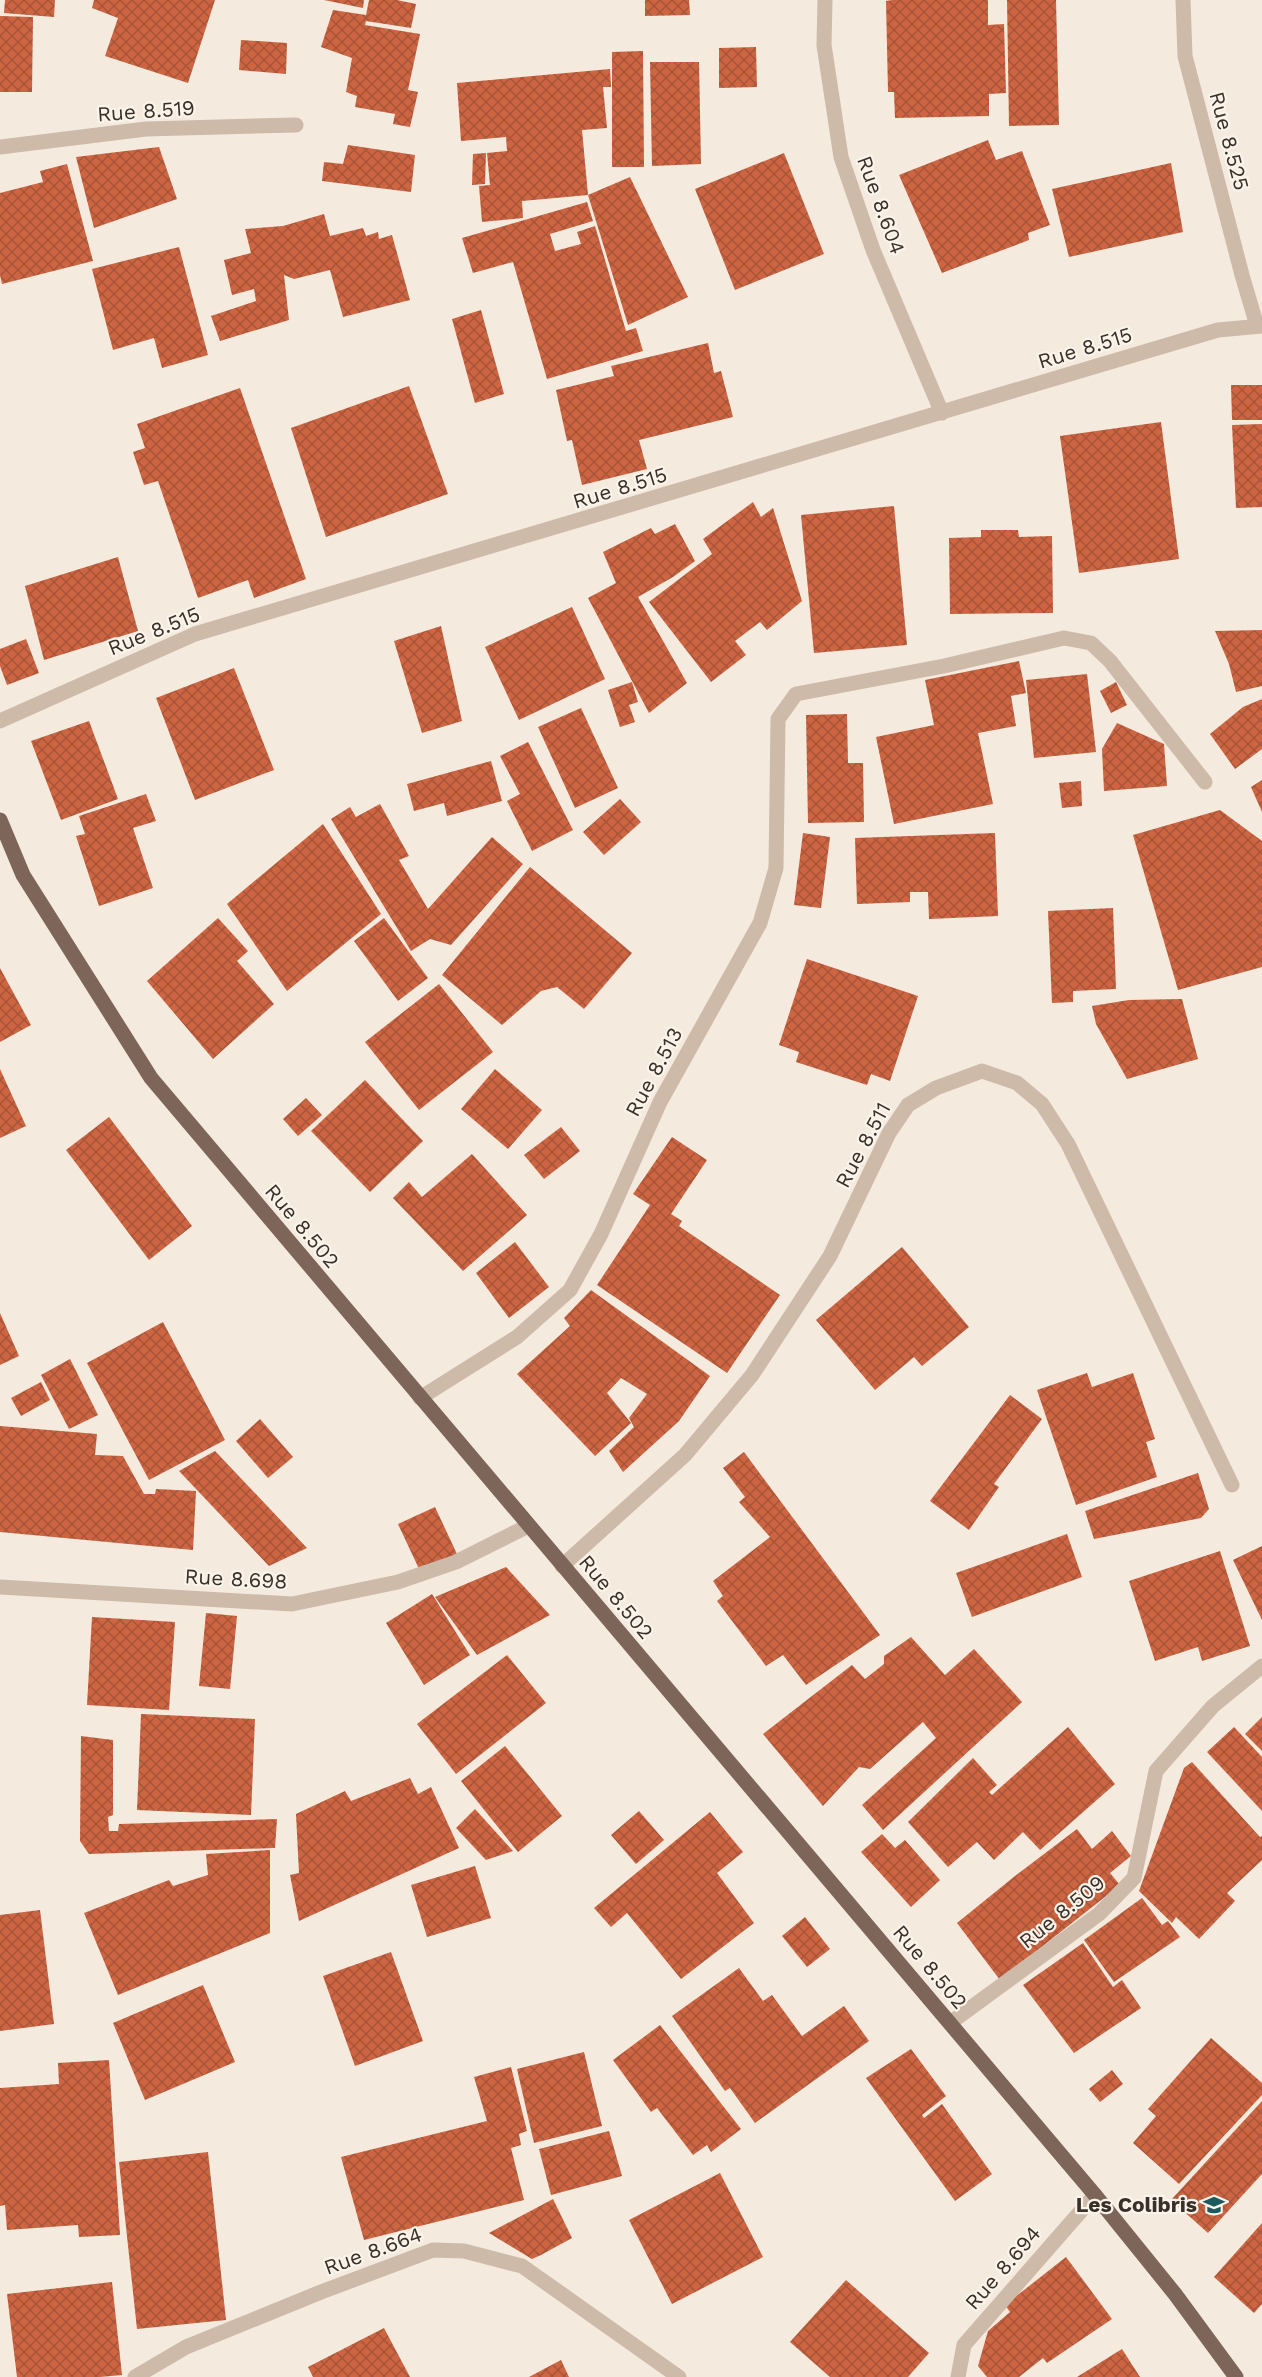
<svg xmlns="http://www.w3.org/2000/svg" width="1262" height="2377" viewBox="0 0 1262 2377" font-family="'Work Sans',sans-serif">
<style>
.building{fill:url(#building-cross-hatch)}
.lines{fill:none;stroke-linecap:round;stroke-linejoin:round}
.minor{stroke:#cdbaa9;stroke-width:15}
.major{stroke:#7d6559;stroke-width:15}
.labels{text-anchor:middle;stroke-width:4.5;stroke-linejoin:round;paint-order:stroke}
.street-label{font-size:21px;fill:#3a2f29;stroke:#fbf4eb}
.poi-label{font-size:21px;font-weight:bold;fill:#3a2f29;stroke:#fbf4eb;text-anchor:end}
</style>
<defs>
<pattern id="building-cross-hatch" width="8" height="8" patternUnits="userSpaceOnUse" patternTransform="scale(1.5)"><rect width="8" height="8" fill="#cd6543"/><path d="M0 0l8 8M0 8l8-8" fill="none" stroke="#a75438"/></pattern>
</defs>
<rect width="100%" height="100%" fill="#f4eade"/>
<g class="building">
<path d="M5,0H55L54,17L4,13Z"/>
<path d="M94,0H215L188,83L105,56L118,18L92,8Z"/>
<path d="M324,0H364L363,8Z"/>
<path d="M369,0H397L416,4L411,28L366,21L365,25L420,34L408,90L418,92L410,127L393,124L395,114L355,107L357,96L346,92L352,58L321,47L333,10L366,15Z"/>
<path d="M645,0H689L690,15L645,16Z"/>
<path d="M892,0H988V25L1004,24L1006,93L989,94V116L895,118L894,92H888L886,1Z"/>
<path d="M1007,0H1056L1059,125L1009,126Z"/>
<path d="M0,16L33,17L32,92H0Z"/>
<path d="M241,40L287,43L286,74L239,70Z"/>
<path d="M756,47L757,87L719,88V48Z"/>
<path d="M643,51L644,167H612V52Z"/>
<path d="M650,62H699L701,164L652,166Z"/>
<path d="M610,69L611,87H603L607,128L582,130L588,195L522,201L523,218L482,222L479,186L490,185L487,153L507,151L506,137L461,141L457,83Z"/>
<path d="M988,140L996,160L1022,151L1050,225L1028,233L1029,240L942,273L899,175Z"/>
<path d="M348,145L415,155L411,192L322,181L324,162L343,164Z"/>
<path d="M159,147L177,199L94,228L76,157Z"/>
<path d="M486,153L485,184L472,185L473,154Z"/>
<path d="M784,153L824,254L735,290L695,189Z"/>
<path d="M1171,163L1183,232L1069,257L1052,189Z"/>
<path d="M67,164L93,261L2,284L0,275V193L43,182L40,171Z"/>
<path d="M630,177L688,297L628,325L588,195Z"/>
<path d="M587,202L593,221L550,234L555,251L581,244L577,232L595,226L626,331L636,328L643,351L547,379L513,262L473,273L462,238Z"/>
<path d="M324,214L330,236L363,228L366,236L378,232L379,239L392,235L410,300L343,317L330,270L294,279L284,275L289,320L220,341L211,316L256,301L254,289L232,295L224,260L251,253L245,229L283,226Z"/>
<path d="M179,247L208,355L162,368L154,338L113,350L92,269Z"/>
<path d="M481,310L504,394L475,403L452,319Z"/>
<path d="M708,343L714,373L721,371L733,417L639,440L647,469L582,485L572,440L567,441L556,390L614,376L611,366Z"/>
<path d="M1231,385H1262V420H1232Z"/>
<path d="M409,386L448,494L326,537L291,428Z"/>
<path d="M240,388L306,579L254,598L248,580L198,598L158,481L144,485L133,452L145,448L137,424Z"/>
<path d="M1161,422L1179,559L1079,573L1060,436Z"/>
<path d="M1262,424V507L1236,508L1232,425Z"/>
<path d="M753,502L761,517L773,508L802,601L767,630L760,622L735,641L746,655L711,682L649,602L712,554L703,539Z"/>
<path d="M894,506L907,645L814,653L801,515Z"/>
<path d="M675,524L695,561L673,577L638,597L687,683L649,713L588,598L616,583L603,552L651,528L655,534Z"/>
<path d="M981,530H1018L1019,537L1052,536L1053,613L950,614L949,538L981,537Z"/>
<path d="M118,557L138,631L44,660L25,586Z"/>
<path d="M572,607L605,679L519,720L485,647Z"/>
<path d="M441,626L462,721L422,733L394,641Z"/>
<path d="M1262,630V686L1236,692L1229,664L1215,631Z"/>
<path d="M26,639L39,673L7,685L0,666V649Z"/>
<path d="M1019,661L1026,693L1011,696L1016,726L978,733L993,804L894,824L876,737L934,725L925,680Z"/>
<path d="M234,668L274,770L195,800L156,698Z"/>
<path d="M1087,674L1096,752L1034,758L1026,680Z"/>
<path d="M632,682L638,702L629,705L635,722L620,727L608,690Z"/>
<path d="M1116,682L1127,705L1111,713L1100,691Z"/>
<path d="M1262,699V749L1235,769L1210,734L1243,707Z"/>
<path d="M581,708L618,788L575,808L538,727Z"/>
<path d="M847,714L848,763H863L864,822L808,823L806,715Z"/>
<path d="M89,721L118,799L61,820L31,741Z"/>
<path d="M1117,723L1164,744L1167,786L1104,791L1102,749Z"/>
<path d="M528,742L573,830L532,851L507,801L520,794L500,756Z"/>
<path d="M491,761L502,801L447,816L444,803L414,811L407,784Z"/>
<path d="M1262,780V812L1251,787Z"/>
<path d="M1081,781L1082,806L1062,808L1059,783Z"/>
<path d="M146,794L156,821L133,828L153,888L99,906L76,836L85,834L79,816Z"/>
<path d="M620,799L641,822L604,855L583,832Z"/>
<path d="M380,804L409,856L399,860L428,909L492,837L523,864L451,945L430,939L411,951L331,819L350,807L356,817Z"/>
<path d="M1220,810L1262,841V967L1178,990L1133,835Z"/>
<path d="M323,824L381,914L287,991L227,904Z"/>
<path d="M803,833L830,837L821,908L794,905Z"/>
<path d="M995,833L998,916L929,919L928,892H910V902L857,904L855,838Z"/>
<path d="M530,867L632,953L584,1009L557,987L541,991L502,1025L442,975Z"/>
<path d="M1113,908L1116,989L1073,991V1002L1052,1003L1048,911Z"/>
<path d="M218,918L248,951L237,961L274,1004L213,1059L147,981Z"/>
<path d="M384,918L428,978L398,1001L354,941Z"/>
<path d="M807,959L918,996L890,1081L871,1074L867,1085L796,1062L799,1052L779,1045Z"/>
<path d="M0,968L31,1025L0,1042Z"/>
<path d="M439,984L493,1052L419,1110L365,1042Z"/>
<path d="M1182,999L1198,1059L1127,1079L1096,1024L1092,1006L1129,1000Z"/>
<path d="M0,1069L26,1126L0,1138Z"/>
<path d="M495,1069L542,1110L508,1149L461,1109Z"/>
<path d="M365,1080L423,1141L370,1192L311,1131Z"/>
<path d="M306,1098L322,1115L298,1136L283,1119Z"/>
<path d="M109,1117L192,1226L149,1260L66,1150Z"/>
<path d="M561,1127L580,1151L544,1179L524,1155Z"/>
<path d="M672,1137L707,1160L671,1214L682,1221L679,1226L780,1295L727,1373L597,1285L650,1205L633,1194Z"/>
<path d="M472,1154L527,1215L463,1271L393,1198L409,1182L422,1197Z"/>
<path d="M515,1242L549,1287L509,1318L476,1273Z"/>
<path d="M902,1247L969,1327L922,1366L914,1357L875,1390L816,1320Z"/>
<path d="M591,1290L710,1376L679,1421L623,1472L609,1451L634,1427L629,1418L647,1394L621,1378L607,1393L631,1423L595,1456L517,1374L570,1326L564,1318Z"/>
<path d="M0,1313L19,1356L0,1365Z"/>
<path d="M163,1322L225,1440L149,1480L87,1363Z"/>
<path d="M70,1359L98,1415L69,1429L41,1375Z"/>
<path d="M1087,1373L1092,1387L1133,1373L1155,1439L1146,1442L1157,1477L1076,1505L1037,1390Z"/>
<path d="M41,1382L50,1400L21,1416L11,1398Z"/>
<path d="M1010,1395L1042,1419L994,1484L999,1487L969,1530L930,1501Z"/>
<path d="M260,1419L293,1457L268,1478L236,1441Z"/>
<path d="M0,1426L97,1434L95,1455L123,1456L144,1494H155L156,1489L196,1491L193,1550L0,1532Z"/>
<path d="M215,1451L307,1548L269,1566L179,1471Z"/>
<path d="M744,1452L880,1635L806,1685L783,1655L766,1666L717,1601L723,1596L713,1581L770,1537L739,1502L745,1497L723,1468Z"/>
<path d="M1198,1473L1209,1509L1201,1518L1094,1539L1085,1511Z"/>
<path d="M435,1507L457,1554L420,1571L398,1524Z"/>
<path d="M1067,1534L1082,1577L972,1617L956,1573Z"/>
<path d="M1262,1546V1620L1233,1560Z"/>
<path d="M1220,1551L1250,1646L1202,1661L1198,1647L1155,1661L1129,1581Z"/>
<path d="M506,1567L550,1615L477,1655L435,1597Z"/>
<path d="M432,1594L470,1655L424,1685L386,1623Z"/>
<path d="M206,1613L237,1616L230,1689L199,1686Z"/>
<path d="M92,1617L175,1622L169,1710L87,1705Z"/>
<path d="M911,1637L945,1675L974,1649L1022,1702L883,1830L862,1805L936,1738L923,1722L870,1769L859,1767L823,1806L763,1734L852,1665L865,1679L884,1664V1656Z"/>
<path d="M507,1655L546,1703L456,1774L417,1724Z"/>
<path d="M141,1714L255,1719L251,1815L137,1810Z"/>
<path d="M1262,1717V1751L1245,1734Z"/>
<path d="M1068,1727L1115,1784L1040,1850L1023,1832L994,1860L977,1842L948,1867L908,1822L973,1758L997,1785L989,1792L992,1795Z"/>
<path d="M1234,1727L1262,1757V1811L1207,1752Z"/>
<path d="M81,1736L113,1740V1815L108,1817L109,1831H118L119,1824L277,1819L275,1848L89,1854L80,1841Z"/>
<path d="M505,1746L562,1816L518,1852L461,1781Z"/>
<path d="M1192,1762L1260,1837L1262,1836V1860L1227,1893L1235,1901L1199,1939L1176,1917L1172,1923L1139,1891L1184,1768Z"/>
<path d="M410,1778L418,1794L431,1787L459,1848L299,1921L290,1875L299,1873L296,1814L345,1791L351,1801Z"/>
<path d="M475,1809L513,1851L486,1860L456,1828Z"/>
<path d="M639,1811L664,1840L636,1864L611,1835Z"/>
<path d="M710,1812L743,1852L717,1873L754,1923L681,1979L627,1913L611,1927L594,1908Z"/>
<path d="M1077,1829L1092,1849L1112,1831L1131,1856L1110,1873L1120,1885L1000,1980L957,1923L1015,1876Z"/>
<path d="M882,1834L895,1848L905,1840L940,1880L911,1907L861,1852Z"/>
<path d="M270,1850V1933L118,1995L84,1913L169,1880L173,1886L208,1875L206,1854Z"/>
<path d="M475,1866L491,1918L427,1937L411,1885Z"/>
<path d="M1142,1898L1162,1925L1168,1921L1180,1937L1114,1982L1084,1940Z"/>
<path d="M40,1910L54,2024L0,2031V1915Z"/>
<path d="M805,1917L830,1949L807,1967L782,1936Z"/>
<path d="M1083,1943L1113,1987L1122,1980L1141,2008L1074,2053L1023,1985Z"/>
<path d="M391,1952L423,2041L355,2066L323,1976Z"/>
<path d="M739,1968L763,2001L772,1995L802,2036L844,2006L869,2041L755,2123L730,2088L725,2091L672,2016Z"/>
<path d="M203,1985L235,2062L145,2100L113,2023Z"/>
<path d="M660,2025L741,2129L711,2152L707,2145L693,2155L657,2108L651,2112L613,2060Z"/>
<path d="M1211,2038L1262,2083V2095L1179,2184L1133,2143L1156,2116L1148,2109Z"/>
<path d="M911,2049L946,2096L922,2115L924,2118L942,2104L992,2174L955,2201L866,2078Z"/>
<path d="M584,2052L602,2126L534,2143L517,2069Z"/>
<path d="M109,2060L120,2235L79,2237L78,2225L7,2230L5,2205L0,2206V2088L59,2084L58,2063Z"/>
<path d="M511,2067L527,2131L519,2134L521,2145L511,2148L524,2200L364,2240L341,2157L487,2121L474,2077Z"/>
<path d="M1112,2070L1123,2084L1100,2102L1089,2089Z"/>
<path d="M1262,2101V2174L1208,2233L1171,2200Z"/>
<path d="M609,2131L622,2176L551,2195L539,2149Z"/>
<path d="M208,2152L226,2320L137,2329L119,2162Z"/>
<path d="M720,2173L763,2257L672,2304L629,2220Z"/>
<path d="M553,2199L572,2238L541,2255L532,2259L489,2233Z"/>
<path d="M1262,2223V2304L1254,2313L1214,2277Z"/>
<path d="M1066,2257L1112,2319L1047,2363L1043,2358L1019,2377H987L978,2366L988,2331L1010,2312L1005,2305Z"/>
<path d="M846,2280L929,2353L908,2377H830L790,2342Z"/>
<path d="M112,2282L122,2375L100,2377H17L7,2294Z"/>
<path d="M384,2328L410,2377H313L308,2367Z"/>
<path d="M1122,2349L1140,2377H1077Z"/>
<path d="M561,2360L569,2377H529Z"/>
</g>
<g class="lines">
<g class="minor">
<path d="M825,0L824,45L841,157L873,250L942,413"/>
<path d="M1183,0L1185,56L1242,275L1257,326"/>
<path d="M0,147L146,129L296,125"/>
<path d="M0,721L195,634L1218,330L1262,326"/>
<path d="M420,1398L517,1337L570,1290L601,1234L660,1102L760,923L776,868L778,719L796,694L944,666L1064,638L1091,643L1110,661L1205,782"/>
<path d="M562,1566L685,1455L752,1375L830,1256L889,1133L908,1105L936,1088L982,1071L1017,1083L1042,1104L1068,1144L1232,1485"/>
<path d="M0,1587L292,1604L398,1582L456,1562L528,1526"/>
<path d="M950,2023L1099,1914L1134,1878L1156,1771L1213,1706L1262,1666"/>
<path d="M135,2377L186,2347L321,2292L433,2250L464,2251L522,2266L679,2377"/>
<path d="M958,2377L964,2345L1095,2195"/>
</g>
<path class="major" d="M0,820L23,875L151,1078L1095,2195L1175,2294L1236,2377"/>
</g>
<defs>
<symbol id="school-bare" viewBox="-9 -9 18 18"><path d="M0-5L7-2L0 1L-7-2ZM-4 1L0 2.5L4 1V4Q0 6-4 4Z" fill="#1b5a5f" stroke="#fbf4eb" stroke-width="2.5" paint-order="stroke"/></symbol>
</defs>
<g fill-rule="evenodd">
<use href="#school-bare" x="1199" y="2190" width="30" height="30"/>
</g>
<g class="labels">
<g class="street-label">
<text transform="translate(146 111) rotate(-4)" y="7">Rue 8.519</text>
<text transform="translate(1229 141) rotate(75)" y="7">Rue 8.525</text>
<text transform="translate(881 205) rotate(70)" y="7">Rue 8.604</text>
<text transform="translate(1085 348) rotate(-17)" y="7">Rue 8.515</text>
<text transform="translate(620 488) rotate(-17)" y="7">Rue 8.515</text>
<text transform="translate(154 631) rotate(-22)" y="7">Rue 8.515</text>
<text transform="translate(654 1072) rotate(-62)" y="7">Rue 8.513</text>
<text transform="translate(863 1145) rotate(-62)" y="7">Rue 8.511</text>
<text transform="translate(302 1226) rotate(50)" y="7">Rue 8.502</text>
<text transform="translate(236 1579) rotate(3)" y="7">Rue 8.698</text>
<text transform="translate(616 1597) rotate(50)" y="7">Rue 8.502</text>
<text transform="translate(1062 1912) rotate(-39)" y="7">Rue 8.509</text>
<text transform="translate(930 1967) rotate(50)" y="7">Rue 8.502</text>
<text transform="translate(373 2251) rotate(-20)" y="7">Rue 8.664</text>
<text transform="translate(1003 2268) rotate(-49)" y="7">Rue 8.694</text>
</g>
<g class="poi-label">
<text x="1197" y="2212">Les Colibris</text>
</g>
</g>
</svg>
